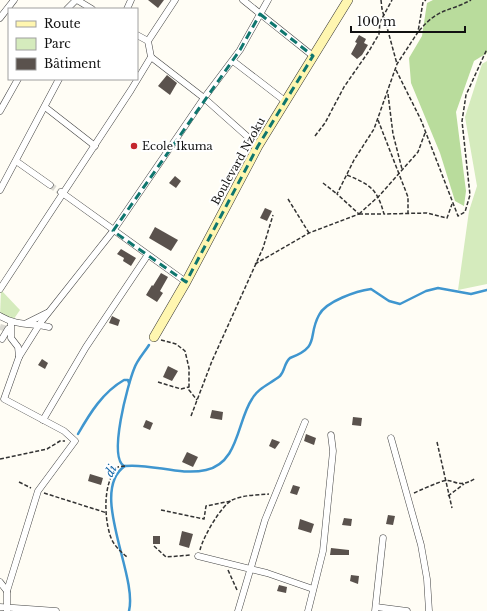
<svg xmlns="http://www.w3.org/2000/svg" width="487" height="611" viewBox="0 0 487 611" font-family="'Libre Baskerville',serif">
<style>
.green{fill:#d5ebbd}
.forest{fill:#b9dc9c}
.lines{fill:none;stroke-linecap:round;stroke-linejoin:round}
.stream{stroke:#3f96cf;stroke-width:2.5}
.building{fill:#5a524d}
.street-tunnel{stroke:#dbdad3;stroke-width:6;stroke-dasharray:6 3;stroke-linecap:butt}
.street-casing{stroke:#444;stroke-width:7}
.secondary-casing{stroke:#333;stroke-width:10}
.path{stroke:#333;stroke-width:1.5;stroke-dasharray:4 2;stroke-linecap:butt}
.street{stroke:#fff;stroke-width:6}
.secondary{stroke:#fff6b0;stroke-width:9}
.marked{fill:none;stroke:#0f766e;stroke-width:3;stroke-dasharray:8 5;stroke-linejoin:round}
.poi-dot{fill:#c4262e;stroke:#fff;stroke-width:1.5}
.labels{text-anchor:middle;stroke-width:4;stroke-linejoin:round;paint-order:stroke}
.poi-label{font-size:11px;fill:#111;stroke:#fff;text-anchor:start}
.street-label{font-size:11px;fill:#111;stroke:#fff}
.water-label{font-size:12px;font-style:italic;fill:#1768a6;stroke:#fff}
</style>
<rect width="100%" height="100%" fill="#fffdf5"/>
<g class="green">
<path d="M487,61V284L458,290L469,211L477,186L465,117L482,64Z"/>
<path d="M1,290L20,310L11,323L0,316Z"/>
</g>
<path class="forest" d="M433,0H487V53L474,61L456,112L466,191L464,206L455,201L440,153L411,83L409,58L422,36L427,3Z"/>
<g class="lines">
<g class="stream">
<path d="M78,434C90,413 103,392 124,380H128L129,383"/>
<path d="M124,466C108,457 128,384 134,369C137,360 144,353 149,345"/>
<path d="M125,466C151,463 180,476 206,470C239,463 237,421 252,399C258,388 270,384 280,376C285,371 284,363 290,358C321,346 307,337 319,315C326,301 357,291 371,289L389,301L400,304L426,291L438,288L471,294L487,290"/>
<path d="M125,466C88,491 138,575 129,611"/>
</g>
</g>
<g class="building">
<path d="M148,0H164L158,8Z"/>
<path d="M359,35L366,39L364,43L368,45L362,55L357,59L351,54L357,43L355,42Z"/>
<path d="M167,75L177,83L170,95L158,86Z"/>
<path d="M175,176L181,181L176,188L169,183Z"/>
<path d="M265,208L272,211L267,221L260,218Z"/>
<path d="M155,227L178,240L171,251L149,238Z"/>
<path d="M121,249L136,258L131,266L123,261L124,258L117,254Z"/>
<path d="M161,273L168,277L160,291L163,293L157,302L146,295L152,285L153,286Z"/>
<path d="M112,316L120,320L118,326L109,323Z"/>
<path d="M42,359L48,363L45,369L38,365Z"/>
<path d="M168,366L178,371L172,381L163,377Z"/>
<path d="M212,410L223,412L222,420L210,418Z"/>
<path d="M353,417L362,418L361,426L352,425Z"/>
<path d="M146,420L153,423L150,430L143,427Z"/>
<path d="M306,434L316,438L314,445L304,441Z"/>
<path d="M272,439L280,442L275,449L269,446Z"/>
<path d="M187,452L198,457L193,467L182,462Z"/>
<path d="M90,474L103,478L101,485L88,481Z"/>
<path d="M293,485L300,487L297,495L290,493Z"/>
<path d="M388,515L395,516L393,525L386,524Z"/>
<path d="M344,518L352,519L351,526L342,525Z"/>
<path d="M300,519L314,524L311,533L298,529Z"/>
<path d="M182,531L193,534L189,548L179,545Z"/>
<rect x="153" y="536" width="7" height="8"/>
<path d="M331,548L349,550V555H330Z"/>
<path d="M351,575L359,576L358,584L350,581Z"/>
<path d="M279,585L287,587L286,593L277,591Z"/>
</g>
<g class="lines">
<g class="street-tunnel">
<path d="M50,185L60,192"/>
<path d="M0,327L7,329"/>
</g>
<defs>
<g id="street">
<path d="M77,0L92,9"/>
<path d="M243,0L313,56"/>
<path d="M67,9L76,0"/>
<path d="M127,9L131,0"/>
<path d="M0,18L14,0"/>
<path d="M137,35L148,41"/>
<path d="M151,57L204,98L258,146"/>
<path d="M233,61L285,101"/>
<path d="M45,107L95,146"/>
<path d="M0,111L18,79"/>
<path d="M16,161L50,185"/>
<path d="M0,190L59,79"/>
<path d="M61,192L186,282"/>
<path d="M0,289L131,90L151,57L148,41L175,0"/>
<path d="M0,316C17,326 30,323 49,327"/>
<path d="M11,323V338L18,347L19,357"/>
<path d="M27,323L47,313"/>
<path d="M2,339L8,329"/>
<path d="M43,420L86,347L147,256"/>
<path d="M391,438L421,545L427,579L429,611"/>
<path d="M198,556L267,573L313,589"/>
<path d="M0,582L7,591"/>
<path d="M0,607L56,611"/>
<path d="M376,607L407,611"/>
<path d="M7,611V591L38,491L75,441L64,431L4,399L19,357L41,322L113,231L204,98L240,50L268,0"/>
<path d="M238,611L265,520L305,422"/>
<path d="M308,611L323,551L333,451L331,435"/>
<path d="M375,611L383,538"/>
</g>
<path id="secondary" d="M154,337L186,282L258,146L348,0"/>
</defs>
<use href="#street" class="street-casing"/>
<use href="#secondary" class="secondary-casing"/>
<g class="path">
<path d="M381,0L382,9L397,64"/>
<path d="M419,31C439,7 447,13 471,0"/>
<path d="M396,70L421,120L458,216L465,212L470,195L462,121L466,95L487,49"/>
<path d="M388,94L393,134L402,169"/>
<path d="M378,120L408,197V213"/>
<path d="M315,136L325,123L344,87L369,51L379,34L380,22L392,0"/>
<path d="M347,175C371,185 377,189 384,214L427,213L447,218L452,204"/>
<path d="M323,183L337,194"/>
<path d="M288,199L309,233"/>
<path d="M359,214L379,196L418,152L425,133"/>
<path d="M359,214H383"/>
<path d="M255,264L309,233L359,214L337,194L354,160L374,129L397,64L418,32L423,2L426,0"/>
<path d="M161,340L176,344L185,351L189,368V390L197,400"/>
<path d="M158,382L181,389L189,387"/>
<path d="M191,416L212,361L263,248L273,215"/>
<path d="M437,442L452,508"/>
<path d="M0,459L47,449L60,441H65"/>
<path d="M125,466L118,467C103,481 104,516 110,535C113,545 120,551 127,557"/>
<path d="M19,482L31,488"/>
<path d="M44,493L107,513"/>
<path d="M414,493C420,490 437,483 443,481C455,478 457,490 476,478"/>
<path d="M448,496L464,484"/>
<path d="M161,510L204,519L206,506L231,501"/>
<path d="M154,546L166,557L191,555"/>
<path d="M200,550C203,537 221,506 232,500C243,495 257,495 269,494"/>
<path d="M228,570L237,590"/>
</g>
<use href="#street" class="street"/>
<use href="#secondary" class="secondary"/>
</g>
<path class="marked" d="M260,14L313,56L258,146L186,282L113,231L240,50Z"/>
<circle class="poi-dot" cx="134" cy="146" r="4"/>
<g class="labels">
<g class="poi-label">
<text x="142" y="150">Ecole Ikuma</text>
</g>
<g class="street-label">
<text transform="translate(238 161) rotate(-61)" y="4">Boulevard Nzoku</text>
</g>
<g class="water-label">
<text transform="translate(111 471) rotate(-63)" y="4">di</text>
</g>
</g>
<rect x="8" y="8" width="130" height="72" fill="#ffffff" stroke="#a0a0a0"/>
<rect x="16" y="21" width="20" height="6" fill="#fff6b0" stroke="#a0a0a0"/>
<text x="44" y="28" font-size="12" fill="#111111">Route</text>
<rect x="16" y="38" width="20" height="12" fill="#d5ebbd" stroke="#a0a0a0"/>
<text x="44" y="48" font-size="12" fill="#111111">Parc</text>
<rect x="16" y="58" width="20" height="12" fill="#5a524d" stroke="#a0a0a0"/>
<text x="44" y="68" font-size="12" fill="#111111">Bâtiment</text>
<path d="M351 26v6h114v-6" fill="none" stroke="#111111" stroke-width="2"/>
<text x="357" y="26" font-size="12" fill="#111111" stroke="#ffffff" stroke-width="3" paint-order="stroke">100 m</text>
</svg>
